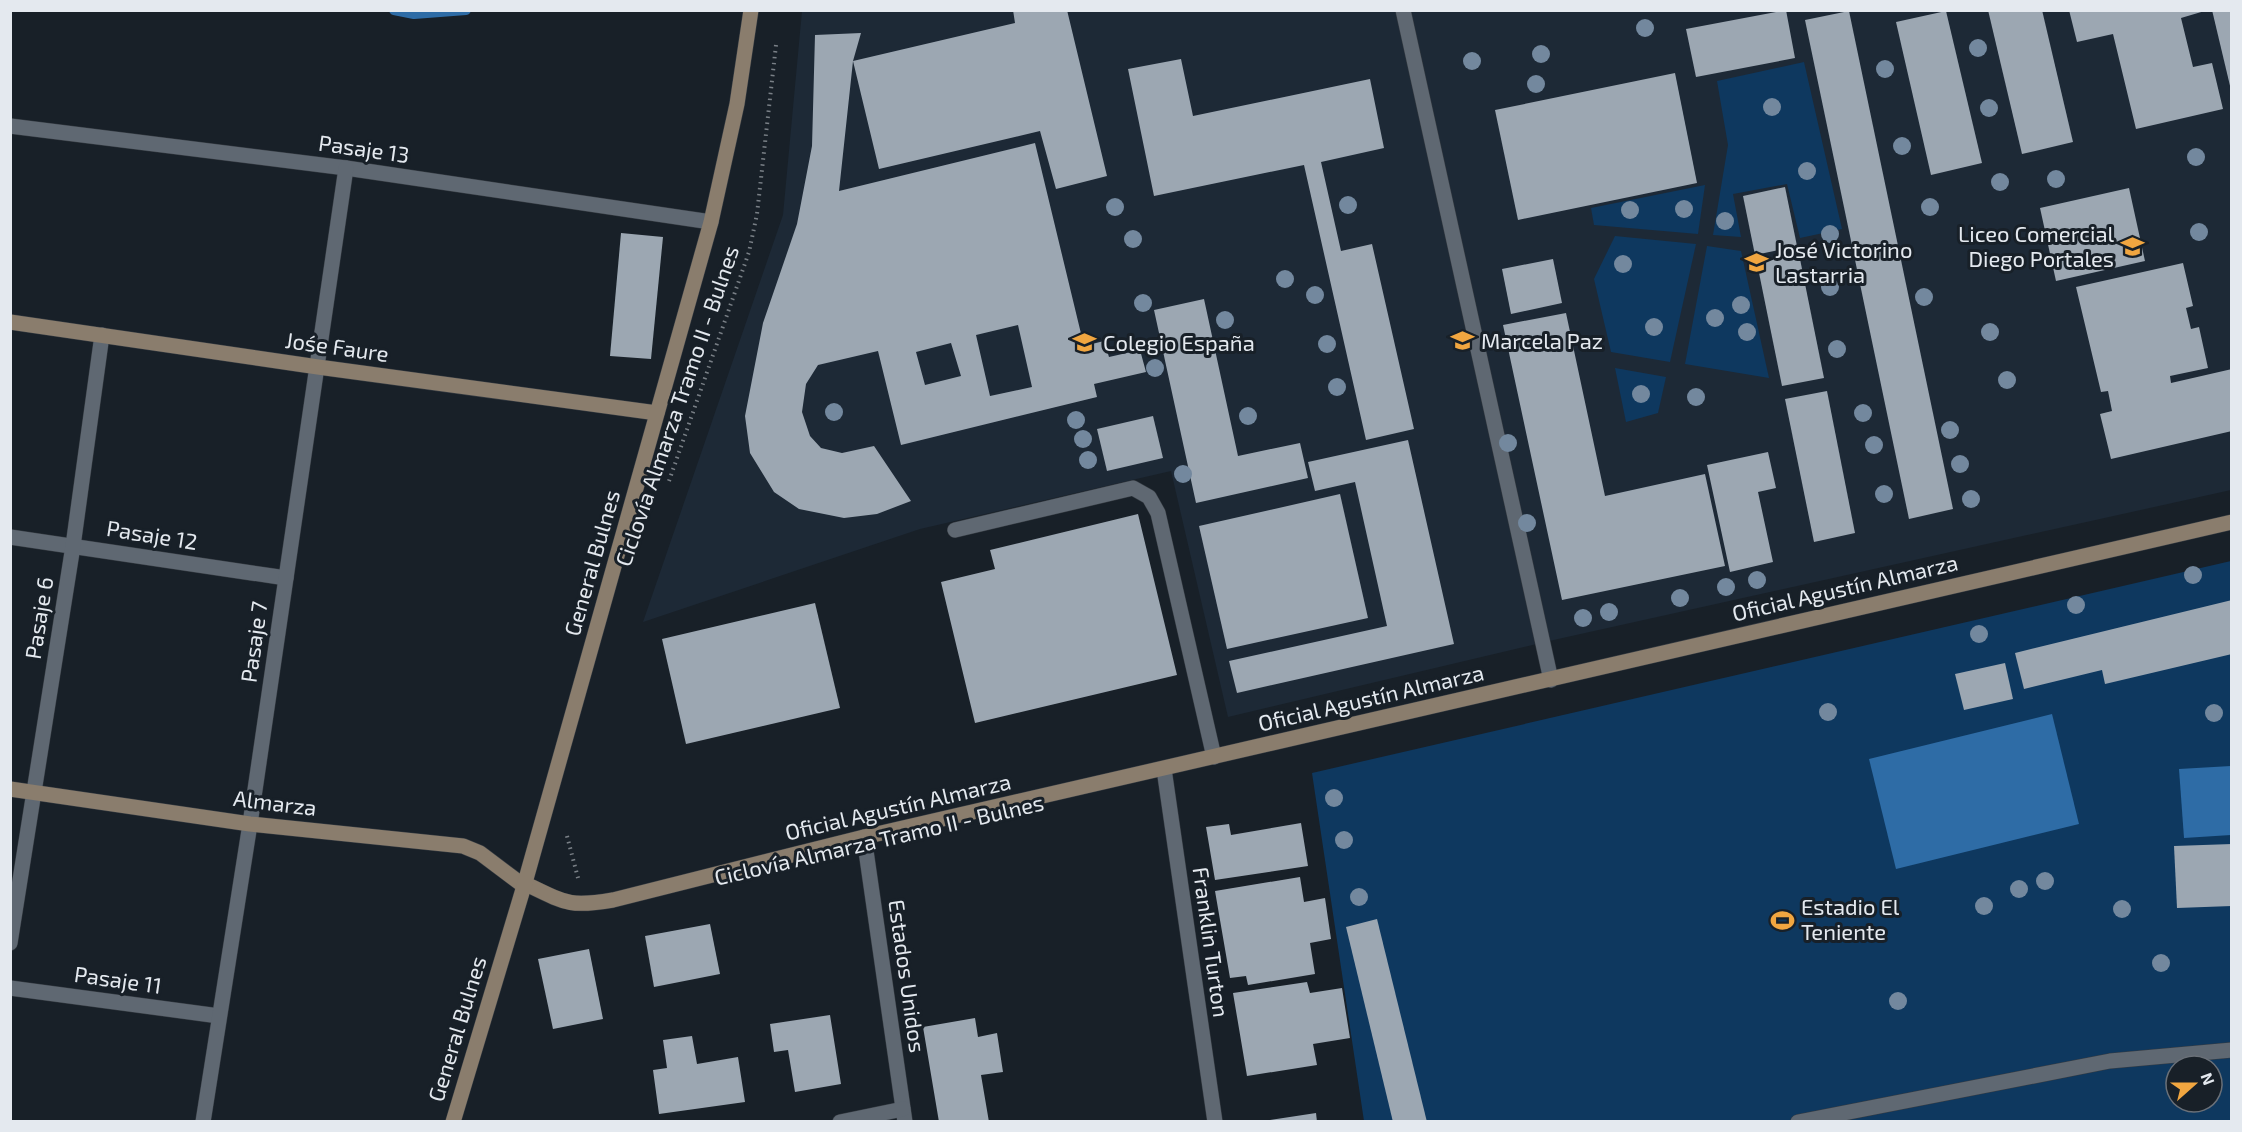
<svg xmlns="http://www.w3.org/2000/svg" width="2242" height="1132" viewBox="0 0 2242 1132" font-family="'Exo 2',sans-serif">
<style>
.built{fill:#1d2936}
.green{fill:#0e385f;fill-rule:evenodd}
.water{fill:#2e6ca6}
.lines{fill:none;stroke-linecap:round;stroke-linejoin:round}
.stream{stroke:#2e6ca6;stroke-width:10}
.building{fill:#9ca7b2;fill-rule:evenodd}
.lane-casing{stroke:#353b42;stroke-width:16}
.street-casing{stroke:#353b42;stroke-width:16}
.secondary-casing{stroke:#353b42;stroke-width:16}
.path{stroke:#7a8087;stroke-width:4;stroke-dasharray:1.5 4.5;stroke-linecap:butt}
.lane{stroke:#5f6872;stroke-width:15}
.street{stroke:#5f6872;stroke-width:15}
.secondary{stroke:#8a7d6d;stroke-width:15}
.tree{fill:#73889e}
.labels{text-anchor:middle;stroke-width:6;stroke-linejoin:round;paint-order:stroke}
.street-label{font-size:22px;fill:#e4e9ef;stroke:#182028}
.poi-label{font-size:22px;fill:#e4e9ef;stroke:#182028;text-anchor:start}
</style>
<rect width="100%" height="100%" fill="#182028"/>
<path class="built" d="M802,11H2231V490L1558,639L1228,717L1171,471L920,529L643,622L783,215Z"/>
<g class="green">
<path d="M1804,62L1842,229L1800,238L1787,184L1733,194L1741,237L1713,235L1728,145L1717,81Z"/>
<path d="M1705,185L1698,234L1594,225L1591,208Z"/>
<path d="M1615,236L1696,244L1670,362L1611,352L1594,279Z"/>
<path d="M1707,246L1741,251L1769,378L1685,364Z"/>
<path d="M1615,368L1666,377L1658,413L1626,422Z"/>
<path d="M2231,561V1121H1364L1312,773ZM2176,1066H2212V1102H2176Z"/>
</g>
<g class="water">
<path d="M2052,714L2079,824L1896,869L1869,759Z"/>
<path d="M2231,766V835L2184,838L2179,769Z"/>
</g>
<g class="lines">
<path class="stream" d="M394,10L414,14L466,10"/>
</g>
<g class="building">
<path d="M1013,10H1067L1107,176L1056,189L1040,131L879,169L853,61L1015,23Z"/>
<path d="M1786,10L1795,58L1696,77L1686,29Z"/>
<path d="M1988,10H2042L2073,142L2022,154Z"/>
<path d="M2069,10H2208L2181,18L2193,67L2212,63L2223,109L2136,129L2113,34L2077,42Z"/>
<path d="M2212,10H2232V90H2231Z"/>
<path d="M1849,11L1953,509L1909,519L1805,20Z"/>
<path d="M1946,11L1982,163L1931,175L1896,22Z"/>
<path d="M861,33L853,61L839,191L1035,143L1084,346L1104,341L1109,357L1140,350L1146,372L1094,384L1097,397L901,445L878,351L818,365L806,384L802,412L810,436L821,448L842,453L874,446L911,501L877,514L844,518L799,509L774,492L750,453L745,416L763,323L797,224L812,146L815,35ZM1018,325L1032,387L990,396L976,335ZM951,343L961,376L925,385L916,352Z"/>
<path d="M1181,59L1193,116L1370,79L1384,148L1321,162L1341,251L1372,244L1414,429L1366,440L1304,165L1154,196L1128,69Z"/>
<path d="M1675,73L1697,183L1518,220L1495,110Z"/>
<path d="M1785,187L1797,246L1755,255L1743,196Z"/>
<path d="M2129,188L2145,261L2056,281L2040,208Z"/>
<path d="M621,233L663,237L651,359L610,356Z"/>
<path d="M1799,254L1824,378L1782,386L1757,263Z"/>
<path d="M1553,259L1562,303L1511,314L1502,269Z"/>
<path d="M2183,263L2193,306L2186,308L2191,329L2199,327L2208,368L2170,376L2171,383L2232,369V431L2111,459L2100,414L2112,411L2108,391L2101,392L2076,287Z"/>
<path d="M1204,299L1238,456L1300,443L1308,478L1196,503L1154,310Z"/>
<path d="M1566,313L1605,496L1705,474L1725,566L1562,600L1503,325Z"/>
<path d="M1827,391L1855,533L1814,542L1785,399Z"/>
<path d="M1153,416L1163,458L1107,471L1097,429Z"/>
<path d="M1408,440L1454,644L1237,693L1229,661L1387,626L1355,482L1315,491L1308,462Z"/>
<path d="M1768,452L1776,488L1758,492L1773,562L1730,572L1707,465Z"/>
<path d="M1340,494L1368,618L1227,649L1199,526Z"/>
<path d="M1138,514L1177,675L975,723L941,582L995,569L990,550Z"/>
<path d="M2232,600V654L2105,684L2102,670L2024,689L2015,653Z"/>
<path d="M815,603L840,708L686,744L662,639Z"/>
<path d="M2005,663L2013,699L1964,710L1955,674Z"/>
<path d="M1301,823L1308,866L1215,880L1206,827L1229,824L1231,835Z"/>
<path d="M2232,844V906L2177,908L2174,846Z"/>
<path d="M1300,877L1304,902L1325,898L1331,939L1310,943L1315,974L1248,985L1246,976L1230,978L1215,891Z"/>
<path d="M1377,919L1427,1122H1393L1346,927Z"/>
<path d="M710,924L720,974L654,987L645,936Z"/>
<path d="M589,949L603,1019L553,1029L538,959Z"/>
<path d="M1307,982L1310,993L1342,988L1350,1038L1313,1044L1317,1065L1247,1076L1233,993Z"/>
<path d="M830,1015L841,1084L795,1092L788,1050L774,1052L770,1024Z"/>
<path d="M975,1018L978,1037L997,1033L1003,1072L981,1075L989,1122H939L923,1027Z"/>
<path d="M692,1036L697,1064L738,1057L745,1102L659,1114L653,1070L667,1068L663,1040Z"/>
<path d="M1316,1113L1317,1122H1270V1120Z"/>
</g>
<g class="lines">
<defs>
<g id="lane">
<path d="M1403,10L1551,680"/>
<path d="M955,530L1133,488L1149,497L1158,513L1214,757"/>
<path d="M1798,1122L2110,1061L2232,1050"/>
</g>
<g id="street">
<path d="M10,126L346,168L711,222"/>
<path d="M10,537L286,578"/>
<path d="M1164,769L1215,1122"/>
<path d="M864,837L905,1122"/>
<path d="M10,943L73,546L102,335"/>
<path d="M10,988L219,1016"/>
<path d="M203,1122L250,824L346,168"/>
<path d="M840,1122L903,1109"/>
</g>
<g id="secondary">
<path d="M10,322L318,367L657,413"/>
<path d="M10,789L250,824L463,846L480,853L524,886H530C567,904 572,907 613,900L864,837L2232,522"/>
<path d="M453,1122L524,886L711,222L737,104L751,10"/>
</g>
</defs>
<use href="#lane" class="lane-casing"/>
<use href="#street" class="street-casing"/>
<use href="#secondary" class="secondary-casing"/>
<g class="path">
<path d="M669,481L749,252L757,214L776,45"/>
<path d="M567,836L578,878"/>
</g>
<use href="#lane" class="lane"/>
<use href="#street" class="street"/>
<use href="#secondary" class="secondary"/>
</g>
<g class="tree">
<circle cx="1645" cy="28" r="9"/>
<circle cx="1978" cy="48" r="9"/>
<circle cx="1541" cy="54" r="9"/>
<circle cx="1472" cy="61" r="9"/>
<circle cx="1885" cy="69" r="9"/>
<circle cx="1536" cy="84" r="9"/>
<circle cx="1772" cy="107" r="9"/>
<circle cx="1989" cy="108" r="9"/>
<circle cx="1902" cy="146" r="9"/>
<circle cx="2196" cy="157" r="9"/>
<circle cx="1807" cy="171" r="9"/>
<circle cx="2056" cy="179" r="9"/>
<circle cx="2000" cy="182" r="9"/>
<circle cx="1348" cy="205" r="9"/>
<circle cx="1115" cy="207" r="9"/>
<circle cx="1930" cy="207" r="9"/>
<circle cx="1684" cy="209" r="9"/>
<circle cx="1630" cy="210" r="9"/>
<circle cx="1725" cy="221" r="9"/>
<circle cx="2199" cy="232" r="9"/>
<circle cx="1830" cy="234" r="9"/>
<circle cx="1133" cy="239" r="9"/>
<circle cx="1623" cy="264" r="9"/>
<circle cx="1285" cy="279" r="9"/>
<circle cx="1830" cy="287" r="9"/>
<circle cx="1315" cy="295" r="9"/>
<circle cx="1924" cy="297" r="9"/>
<circle cx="1143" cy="303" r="9"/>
<circle cx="1741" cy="305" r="9"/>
<circle cx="1715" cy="318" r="9"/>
<circle cx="1225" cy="320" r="9"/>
<circle cx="1654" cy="327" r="9"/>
<circle cx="1747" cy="332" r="9"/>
<circle cx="1990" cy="332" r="9"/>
<circle cx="1327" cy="344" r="9"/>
<circle cx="1837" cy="349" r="9"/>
<circle cx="1155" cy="368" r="9"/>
<circle cx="2007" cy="380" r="9"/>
<circle cx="1337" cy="387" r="9"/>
<circle cx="1641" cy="394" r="9"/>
<circle cx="1696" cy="397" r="9"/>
<circle cx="834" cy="412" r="9"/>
<circle cx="1863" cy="413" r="9"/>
<circle cx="1248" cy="416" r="9"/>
<circle cx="1076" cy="420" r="9"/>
<circle cx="1950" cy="430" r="9"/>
<circle cx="1083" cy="439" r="9"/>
<circle cx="1508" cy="443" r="9"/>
<circle cx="1874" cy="445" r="9"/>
<circle cx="1088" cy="460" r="9"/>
<circle cx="1960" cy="464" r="9"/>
<circle cx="1183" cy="474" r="9"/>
<circle cx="1884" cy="494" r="9"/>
<circle cx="1971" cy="499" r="9"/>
<circle cx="1527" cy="523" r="9"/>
<circle cx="2193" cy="575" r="9"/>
<circle cx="1757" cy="580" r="9"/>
<circle cx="1726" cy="587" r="9"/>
<circle cx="1680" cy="598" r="9"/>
<circle cx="2076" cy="605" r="9"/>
<circle cx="1609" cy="612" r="9"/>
<circle cx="1583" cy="618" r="9"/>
<circle cx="1979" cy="634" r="9"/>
<circle cx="1828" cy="712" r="9"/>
<circle cx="2214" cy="713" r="9"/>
<circle cx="1334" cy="798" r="9"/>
<circle cx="1344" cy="840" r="9"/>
<circle cx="2045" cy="881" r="9"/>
<circle cx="2019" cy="889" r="9"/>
<circle cx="1359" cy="897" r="9"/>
<circle cx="1984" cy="906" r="9"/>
<circle cx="2122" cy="909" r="9"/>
<circle cx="2161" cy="963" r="9"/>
<circle cx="1898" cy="1001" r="9"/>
</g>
<defs>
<symbol id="school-bare" viewBox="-9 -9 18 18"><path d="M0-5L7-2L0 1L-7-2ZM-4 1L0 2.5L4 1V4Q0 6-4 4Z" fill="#f1a640" stroke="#182028" stroke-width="2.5" paint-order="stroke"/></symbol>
<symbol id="stadium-bare" viewBox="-9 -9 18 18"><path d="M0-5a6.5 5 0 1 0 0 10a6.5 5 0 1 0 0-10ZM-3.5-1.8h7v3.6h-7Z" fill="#f1a640" stroke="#182028" stroke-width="2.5" paint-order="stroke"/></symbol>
</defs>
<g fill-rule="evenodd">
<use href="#school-bare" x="2116" y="230" width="33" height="33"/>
<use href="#school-bare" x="1740" y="246" width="33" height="33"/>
<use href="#school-bare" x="1446" y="324" width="33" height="33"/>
<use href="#school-bare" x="1068" y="326" width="33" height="33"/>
<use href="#stadium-bare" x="1766" y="904" width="33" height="33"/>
</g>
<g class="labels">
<g class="street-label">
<text transform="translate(364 149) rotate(8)" y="8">Pasaje 13</text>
<text transform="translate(337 347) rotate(8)" y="8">Jośe Faure</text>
<text transform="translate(677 406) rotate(-71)" y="8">Ciclovía Almarza Tramo II - Bulnes</text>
<text transform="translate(152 535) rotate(9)" y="8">Pasaje 12</text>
<text transform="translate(592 563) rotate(-74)" y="8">General Bulnes</text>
<text transform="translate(1845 588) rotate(-13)" y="8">Oficial Agustín Almarza</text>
<text transform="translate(39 618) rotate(-81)" y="8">Pasaje 6</text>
<text transform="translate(254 642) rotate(-82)" y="8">Pasaje 7</text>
<text transform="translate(1371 698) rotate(-13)" y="8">Oficial Agustín Almarza</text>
<text transform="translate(275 803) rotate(7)" y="8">Almarza</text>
<text transform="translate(898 807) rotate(-13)" y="8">Oficial Agustín Almarza</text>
<text transform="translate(879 840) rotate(-13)" y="8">Ciclovía Almarza Tramo II - Bulnes</text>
<text transform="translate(1211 942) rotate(82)" y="8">Franklin Turton</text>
<text transform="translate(907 976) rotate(82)" y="8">Estados Unidos</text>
<text transform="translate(118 980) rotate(8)" y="8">Pasaje 11</text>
<text transform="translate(457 1029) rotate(-73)" y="8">General Bulnes</text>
</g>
<g class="poi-label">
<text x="2114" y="242" text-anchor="end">Liceo Comercial<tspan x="2114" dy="25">Diego Portales</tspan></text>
<text x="1775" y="258">José Victorino<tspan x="1775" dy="25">Lastarria</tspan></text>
<text x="1481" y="349">Marcela Paz</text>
<text x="1103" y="351">Colegio España</text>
<text x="1801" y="915">Estadio El<tspan x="1801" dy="25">Teniente</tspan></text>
</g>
</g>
<rect width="2242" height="1132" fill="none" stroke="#e4e9ef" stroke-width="24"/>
<g transform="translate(2194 1084) rotate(69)"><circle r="28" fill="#182028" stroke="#6a7078" stroke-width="1.5"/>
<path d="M0-4.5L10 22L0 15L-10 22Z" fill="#f1a640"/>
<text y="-9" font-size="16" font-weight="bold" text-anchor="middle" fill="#e4e9ef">N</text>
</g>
</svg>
